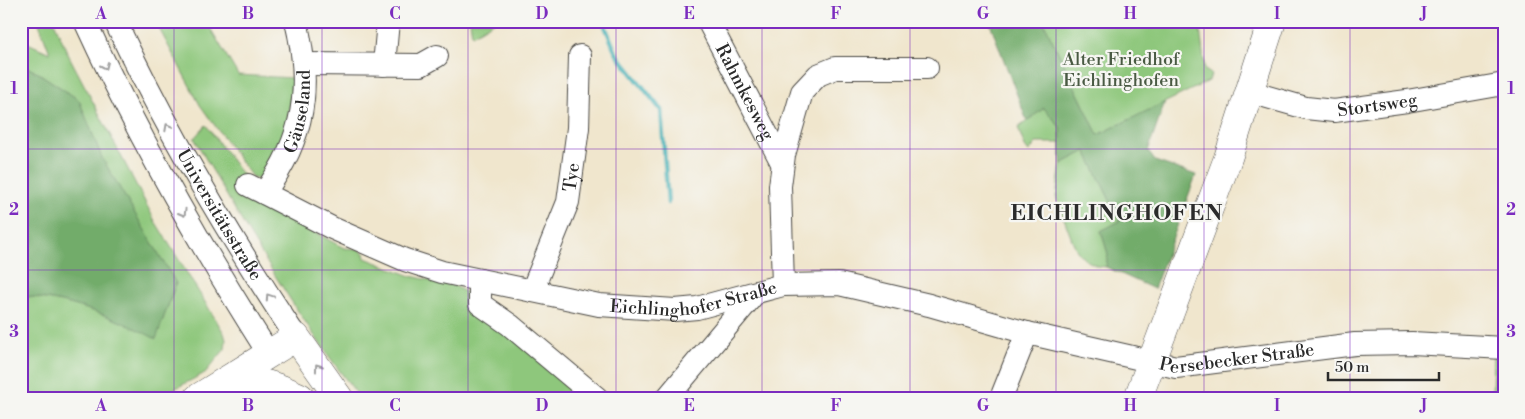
<svg xmlns="http://www.w3.org/2000/svg" width="1525" height="419" viewBox="0 0 1525 419" font-family="'Libre Bodoni',serif">
<style>
.green{fill:#8ec77b;stroke:#5c7953}
.forest{fill:#72ac6b;stroke:#4e6c4b}
.lines{fill:none;stroke-linecap:round;stroke-linejoin:round}
.stream{stroke:#3badb3;stroke-width:4.5}
.minor-casing{stroke:#494743;stroke-width:24}
.major-casing{stroke:#494743;stroke-width:29}
.minor{stroke:#fff;stroke-width:22}
.major{stroke:#fff;stroke-width:28}
.oneway{stroke:#a0a0a0}
.grid{fill:none;stroke:#7b2cbf;stroke-width:1;stroke-opacity:0.55}
.labels{text-anchor:middle;stroke-width:4.5;stroke-linejoin:round;paint-order:stroke}
.park-label{font-size:18px;fill:#495a43;stroke:#f6f6f2}
.street-label{font-size:18px;fill:#2b2b2b;stroke:#f6f6f2}
.district-label{font-size:22px;font-weight:bold;letter-spacing:1px;fill:#2b2b2b;stroke:#f6f6f2}
.neatline{fill:none;stroke:#7b2cbf;stroke-width:2}
.grid-label{font-size:16px;text-anchor:middle;font-weight:bold;fill:#7b2cbf}
</style>
<rect width="100%" height="100%" fill="#f6f6f2"/>
<filter id="ink" filterUnits="userSpaceOnUse"><feTurbulence type="fractalNoise" baseFrequency=".02" numOctaves="2"/><feDisplacementMap in="SourceGraphic" scale="10" xChannelSelector="R" yChannelSelector="G"/><feConvolveMatrix kernelMatrix="1 2 1 2 8 2 1 2 1" color-interpolation-filters="sRGB"/></filter>
<filter id="wash" filterUnits="userSpaceOnUse"><feTurbulence type="fractalNoise" baseFrequency=".0096" numOctaves="4" result="noise"/><feDisplacementMap in="SourceGraphic" scale="20" xChannelSelector="R" yChannelSelector="G"/><feGaussianBlur stdDeviation="1.12" result="paint"/><feColorMatrix in="noise" values="0 0 0 0 0 0 0 0 0 0 0 0 0 0 0 0 0 1.4 0 .05"/><feComposite in="paint" operator="in"/></filter>
<g filter="url(#wash)">
<rect width="100%" height="100%" fill="#f0e6cd"/>
<g class="green">
<path d="M38,21H54L67,52L155,221L224,333L226,340L225,349L205,373L157,398H21V296C68,299 115,317 156,338L176,284L102,158L79,100L40,74L21,64V40L50,53Z"/>
<path d="M155,21H206L238,75L294,78L283,147L263,178L258,179L252,177L200,105Z"/>
<path d="M470,21H495L472,35Z"/>
<path d="M1043,21H1199L1205,70L1211,74L1209,81L1098,135Z"/>
<path d="M1044,108L1060,127L1061,143H1036L1029,152L1025,147L1018,128Z"/>
<path d="M206,125L246,180L254,200L344,248L358,249L364,253L365,258L411,276L455,286L470,295L591,398H360C297,317 244,227 194,138Z"/>
<path d="M1086,151L1120,221L1101,231L1108,254L1106,267L1097,266L1084,259L1077,251L1072,240L1056,197L1061,164Z"/>
<path d="M1493,352L1504,354V398H1492Z"/>
</g>
<g class="forest">
<path d="M989,21H1043L1098,135L1165,102L1148,151L1155,161L1196,175L1154,289L1106,267L1108,254L1101,231L1120,221L1086,151L1061,164L1060,127L1044,108L1027,121Z"/>
<path d="M21,64L40,74L79,100L102,158L176,283L156,339C115,317 69,299 21,296Z"/>
</g>
<g class="lines">
<path class="stream" d="M603,21L616,53L661,110L668,203"/>
</g>
</g>
<g filter="url(#ink)">
<g class="lines">
<defs>
<g id="minor">
<path d="M85,21C138,137 201,247 269,354"/>
<path id="s1" d="M115,21C167,131 229,236 296,337"/>
<path id="s2" d="M708,21L782,163"/>
<path d="M304,64L421,65L437,56"/>
<path d="M384,65L388,21"/>
<path id="s3" d="M1250,92L1306,108L1334,111L1407,101L1504,84"/>
<path id="s4" d="M248,185L332,228L405,260L442,272L599,305L675,310L697,308L783,285L839,284L929,305L1027,333L1176,367L1355,344L1412,343L1504,348"/>
<path id="s5" d="M264,193C305,138 312,87 296,21"/>
<path d="M480,280V304L510,325L597,398"/>
<path d="M783,285L780,186L784,155L802,92L818,75L835,68H927"/>
<path id="s6" d="M532,291L568,202L578,128L580,56"/>
<path d="M667,398L755,293"/>
<path d="M1001,398L1027,333"/>
</g>
<g id="major">
<path d="M225,388C257,377 271,384 300,397"/>
<path d="M198,398L296,337L339,398"/>
<path d="M1138,398L1228,158L1272,21"/>
</g>
</defs>
<use href="#minor" class="minor-casing"/>
<use href="#major" class="major-casing"/>
<use href="#minor" class="minor"/>
<use href="#major" class="major"/>
</g>
<defs><path id="oneway-chevron" d="M-2-3.5L2.5 0L-2 3.5" fill="none" stroke-width="1.6" stroke-linecap="round" stroke-linejoin="round" transform="scale(1.25)"/></defs>
<g class="oneway">
<use href="#oneway-chevron" transform="translate(105 66) rotate(66)"/>
<use href="#oneway-chevron" transform="translate(168 127) rotate(-118)"/>
<use href="#oneway-chevron" transform="translate(183 213) rotate(60)"/>
<use href="#oneway-chevron" transform="translate(269 297) rotate(-124)"/>
<use href="#oneway-chevron" transform="translate(318 367) rotate(-126)"/>
</g>
</g>
<path class="grid" d="M174,21V398M322,21V398M468,21V398M616,21V398M762,21V398M910,21V398M1056,21V398M1204,21V398M1350,21V398M21,149H1504M21,270H1504"/>
<g class="labels">
<g class="park-label">
<text x="1121" y="65">Alter Friedhof<tspan x="1121" dy="21">Eichlinghofen</tspan></text>
</g>
<g class="street-label">
<text dy="6" stroke="none"><textPath href="#s2" startOffset="80">Rahmkesweg</textPath></text>
<text dy="6" stroke="none"><textPath href="#s3" startOffset="130">Stortsweg</textPath></text>
<text dy="6" stroke="none"><textPath href="#s5" startOffset="90">Gäuseland</textPath></text>
<text dy="6" stroke="none"><textPath href="#s6" startOffset="121">Tye</textPath></text>
<text dy="6" stroke="none"><textPath href="#s1" startOffset="220">Universitätsstraße</textPath></text>
<text dy="6" stroke="none"><textPath href="#s4" startOffset="469">Eichlinghofer Straße</textPath></text>
<text dy="6" stroke="none"><textPath href="#s4" startOffset="1025">Persebecker Straße</textPath></text>
</g>
<g class="district-label">
<text x="1117" y="220">EICHLINGHOFEN</text>
</g>
</g>
<rect width="1525" height="419" fill="none" stroke="#f6f6f2" stroke-width="55"/>
<path d="M1328 372v8h111v-8" fill="none" stroke="#2b2b2b" stroke-width="2.5"/>
<text x="1335" y="372" font-size="15" fill="#2b2b2b" stroke="#f6f6f2" stroke-width="4" paint-order="stroke">50 m</text>
<rect x="28" y="28" width="1470" height="364" class="neatline"/>
<g class="grid-label">
<text x="101" y="19">A</text>
<text x="248" y="19">B</text>
<text x="395" y="19">C</text>
<text x="542" y="19">D</text>
<text x="689" y="19">E</text>
<text x="836" y="19">F</text>
<text x="983" y="19">G</text>
<text x="1130" y="19">H</text>
<text x="1277" y="19">I</text>
<text x="1424" y="19">J</text>
<text x="14" y="94">1</text>
<text x="1511" y="94">1</text>
<text x="14" y="215">2</text>
<text x="1511" y="215">2</text>
<text x="14" y="337">3</text>
<text x="1511" y="337">3</text>
<text x="101" y="411">A</text>
<text x="248" y="411">B</text>
<text x="395" y="411">C</text>
<text x="542" y="411">D</text>
<text x="689" y="411">E</text>
<text x="836" y="411">F</text>
<text x="983" y="411">G</text>
<text x="1130" y="411">H</text>
<text x="1277" y="411">I</text>
<text x="1424" y="411">J</text>
</g>
</svg>
